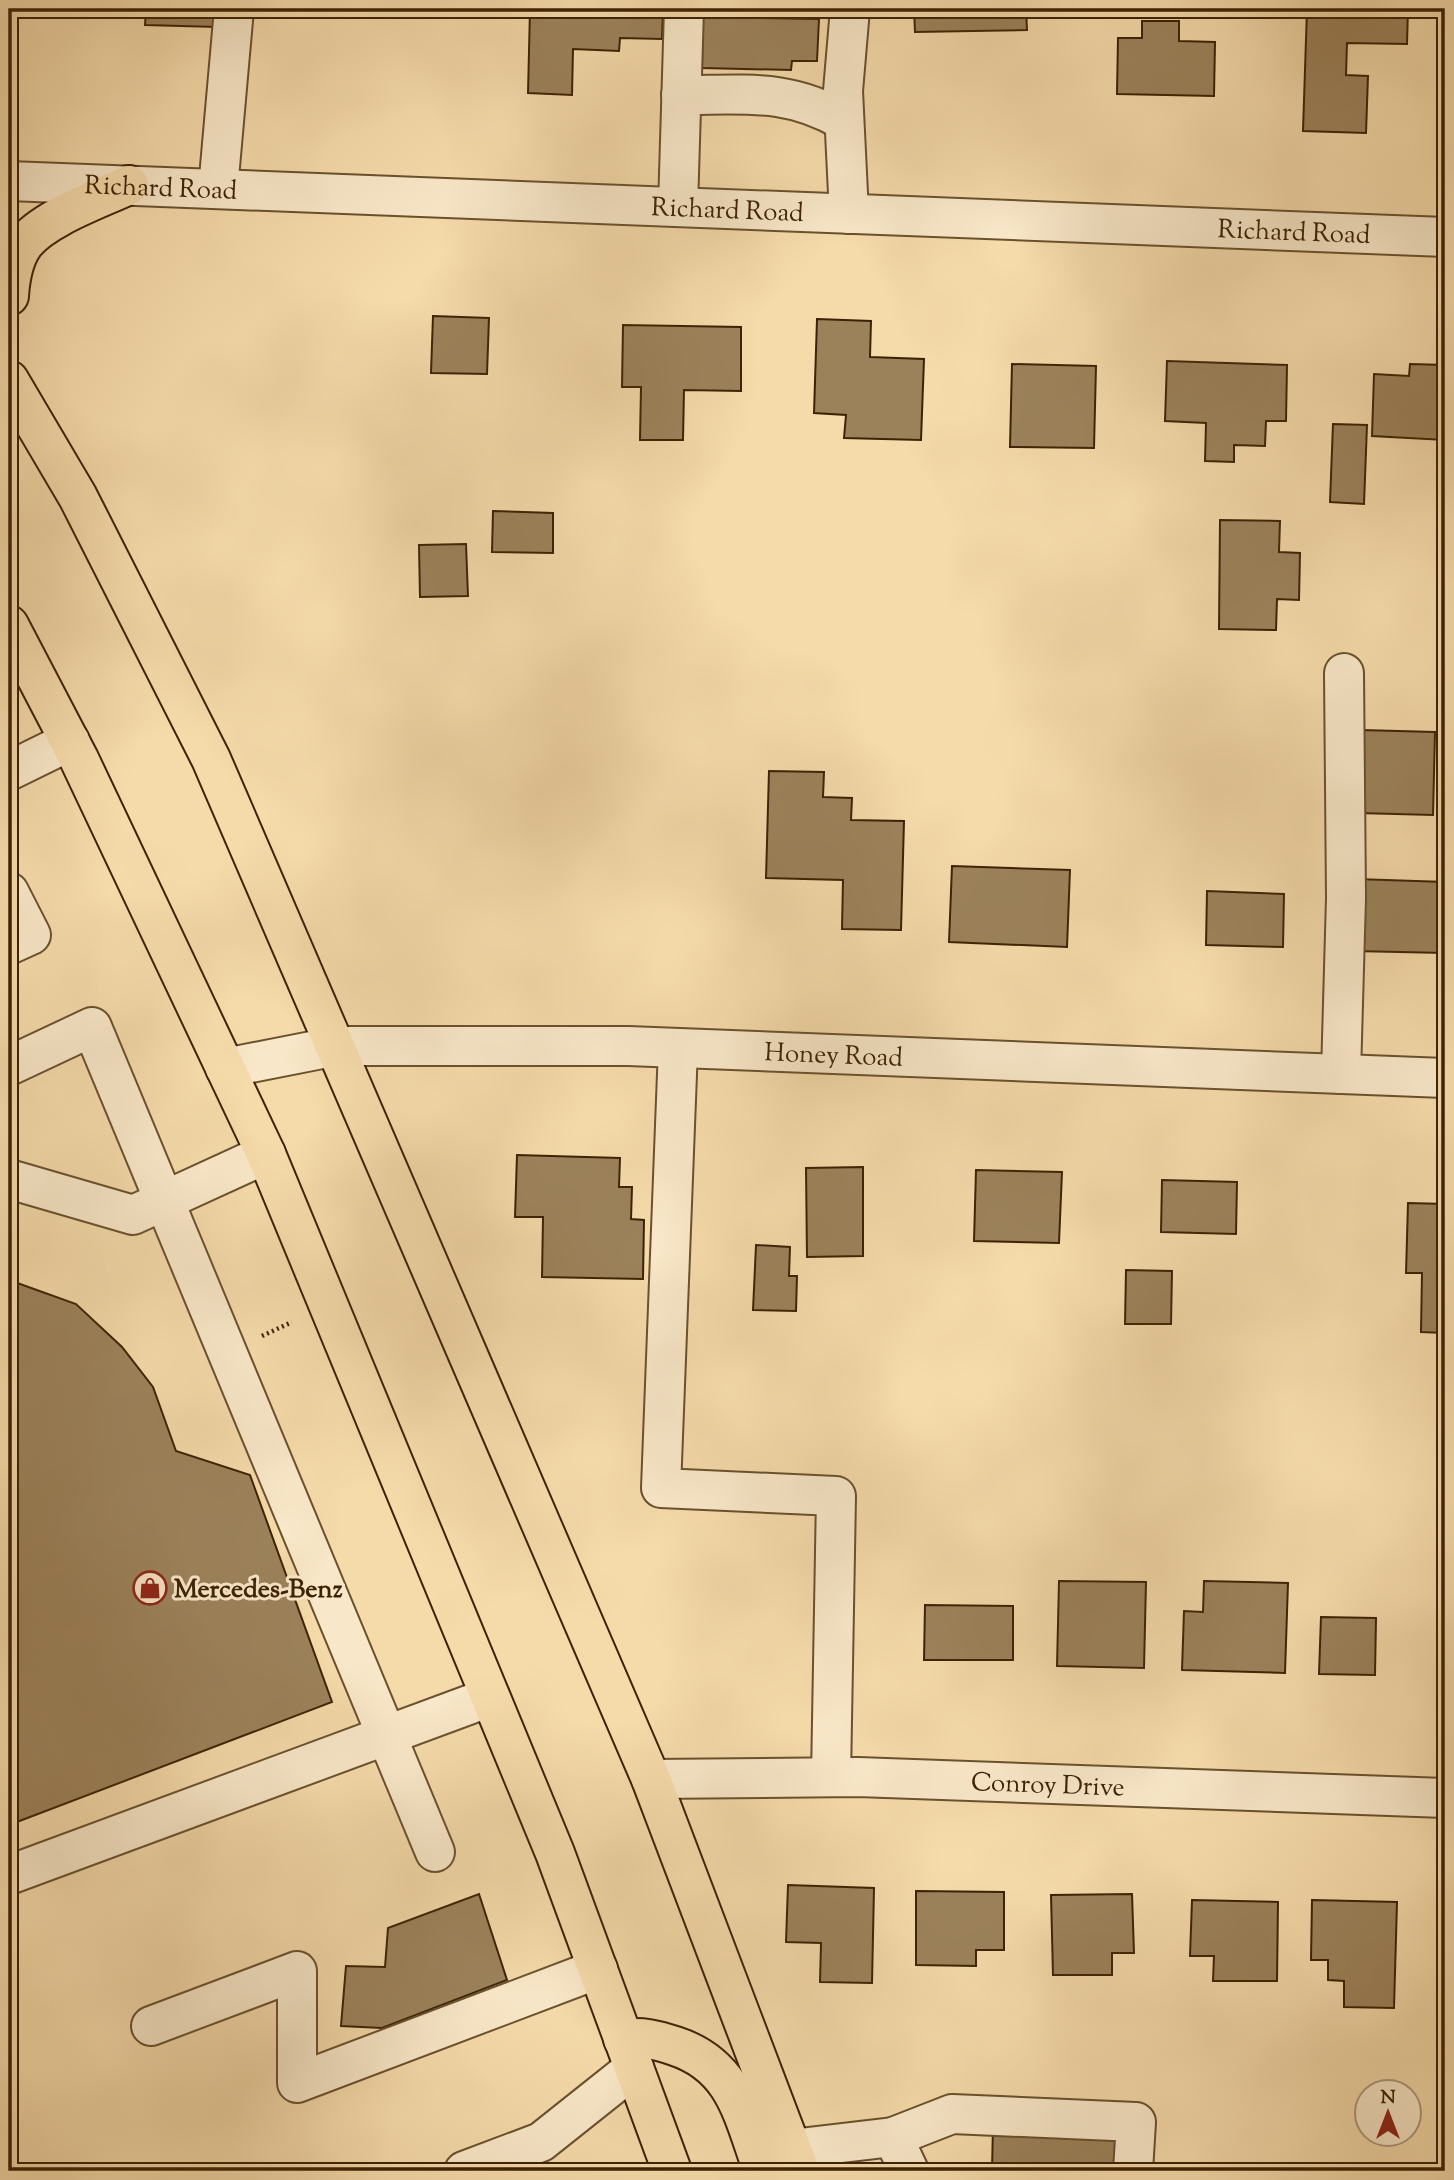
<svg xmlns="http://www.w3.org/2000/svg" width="1454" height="2180" viewBox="0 0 1454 2180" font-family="'Sorts Mill Goudy',serif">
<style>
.building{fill:#9c825b;stroke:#3c2305;stroke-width:2}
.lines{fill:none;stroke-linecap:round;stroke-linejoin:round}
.minor-casing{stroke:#6a512e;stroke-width:42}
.major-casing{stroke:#3c2305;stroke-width:42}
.path{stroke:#3c2305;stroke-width:4.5;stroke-dasharray:2 3.5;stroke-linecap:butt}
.minor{stroke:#f8e7c8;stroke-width:38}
.major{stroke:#f5daaa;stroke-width:38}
.labels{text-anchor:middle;stroke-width:6;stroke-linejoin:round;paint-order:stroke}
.street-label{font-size:26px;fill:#3c2305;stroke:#f8e7c8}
.poi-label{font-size:26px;font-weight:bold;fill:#3c2305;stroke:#f8e7c8;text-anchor:start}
</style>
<rect width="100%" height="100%" fill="#f5daaa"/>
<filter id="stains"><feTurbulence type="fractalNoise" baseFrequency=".00286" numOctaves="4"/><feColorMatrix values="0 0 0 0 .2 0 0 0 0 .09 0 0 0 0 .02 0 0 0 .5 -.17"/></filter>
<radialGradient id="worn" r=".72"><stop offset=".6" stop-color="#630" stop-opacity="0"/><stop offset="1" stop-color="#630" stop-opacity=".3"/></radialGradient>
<g class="building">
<path d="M146,9H218L217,27L145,25Z"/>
<path d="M530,9H663L662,39L620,38L619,51L573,49L572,95L528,93Z"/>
<path d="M703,9H760V18L819,19L817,61H792L791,70L702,68Z"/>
<path d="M914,9H1026L1027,30L915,32Z"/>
<path d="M1307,9H1408L1407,44L1347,43L1346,75L1368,76L1366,133L1303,131Z"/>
<path d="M1142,21H1179V41L1215,42L1214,96L1117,94L1118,38H1142Z"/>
<path d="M433,316L489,318L487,374L431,373Z"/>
<path d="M817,319L871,321L870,357L924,359L921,440L844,438L846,415L814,413Z"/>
<path d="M623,325L741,327V391L684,390L683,440H640L641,387H622Z"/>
<path d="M1167,361L1287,365L1286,421H1266L1265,446L1234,445V462L1205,461L1206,423L1165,421Z"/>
<path d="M1012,364L1096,366L1094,448L1010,447Z"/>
<path d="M1410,364L1445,365V440L1372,436L1374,374L1409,376Z"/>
<path d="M1333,424L1367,425L1364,504L1330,502Z"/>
<path d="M493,511L553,513V553L492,552Z"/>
<path d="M1220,520L1280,521L1279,552L1300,553L1299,600L1277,599L1276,630L1219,629Z"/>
<path d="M466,544L468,596L420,597L419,545Z"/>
<path d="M1361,730L1435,732L1433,815L1358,813Z"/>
<path d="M769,771L824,772L823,797L852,798L851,820L904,821L901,930L842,929L843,880L766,878Z"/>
<path d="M952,866L1070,870L1067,947L949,942Z"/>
<path d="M1356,879L1445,882V953L1353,951Z"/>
<path d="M1207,891L1284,894L1283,947L1206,945Z"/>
<path d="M517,1155L620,1158L619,1187H632L631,1219L644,1220L643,1279L542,1277L543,1217H515Z"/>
<path d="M863,1167V1256L807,1257L806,1168Z"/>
<path d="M976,1170L1062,1172L1059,1243L974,1241Z"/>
<path d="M1162,1180L1237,1182L1236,1234L1161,1232Z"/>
<path d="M1408,1203L1445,1204V1333L1421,1332L1422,1273H1406Z"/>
<path d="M756,1245L790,1247L789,1276H797L796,1311L753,1310Z"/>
<path d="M1126,1270L1172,1271L1171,1324H1125Z"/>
<path d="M9,1280L76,1304L122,1347L153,1387L176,1451L250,1475L332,1702L9,1825Z"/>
<path d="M1059,1581L1146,1582L1144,1668L1057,1666Z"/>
<path d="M1204,1581L1288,1583L1285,1673L1182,1670L1184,1611L1203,1612Z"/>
<path d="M925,1605L1013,1606V1660H924Z"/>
<path d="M1321,1617L1376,1618L1375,1675L1319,1674Z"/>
<path d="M788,1885L874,1888L872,1983L820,1982L821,1943L786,1942Z"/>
<path d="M916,1891L1004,1892V1950H976V1966L916,1965Z"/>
<path d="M479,1894L507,1980L382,2028L341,2026L346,1966L385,1967L388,1928Z"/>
<path d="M1132,1894L1134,1953H1112V1975H1053L1051,1895Z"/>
<path d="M1192,1900L1278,1902L1277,1981H1213L1214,1956H1190Z"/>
<path d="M1312,1900L1397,1902L1394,2008L1344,2007V1981L1328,1980V1960H1311Z"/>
<path d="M1443,1907H1445V1962H1441Z"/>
<path d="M993,2125L1123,2130L1121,2171H992Z"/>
</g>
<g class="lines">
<defs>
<g id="minor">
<path d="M681,95C744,95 788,88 844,121"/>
<path id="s1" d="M9,181L1445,237"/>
<path d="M218,189L234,9"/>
<path d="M678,207L684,9"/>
<path d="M849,214L843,91L850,9"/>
<path d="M9,771L70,741"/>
<path d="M9,892L31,935L9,945"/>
<path d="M678,1048L661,1488L836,1496L831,1777"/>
<path d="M9,1066L92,1027L435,1852"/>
<path id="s2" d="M225,1068L337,1046H628L1445,1078"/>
<path d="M1341,1074L1346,898L1344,673"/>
<path d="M9,1179L133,1215L266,1154"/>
<path id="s3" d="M651,1779L858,1777L1445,1798"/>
<path d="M9,1875L490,1697"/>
<path d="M151,2026L297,1971V2083L598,1969"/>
<path d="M893,2137L909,2171"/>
<path d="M791,2149L893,2137L952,2114L1136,2122L1133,2171"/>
<path d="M464,2171L541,2142L634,2068"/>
</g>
<g id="major">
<path d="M9,296C10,280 14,258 24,244C44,218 99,199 129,185"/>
<path d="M9,380L78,497L211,759L651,1779L800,2171"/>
<path d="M9,625L79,759L266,1154L555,1853L672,2171"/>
<path d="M623,2039C642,2036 657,2040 675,2046C736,2066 743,2117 763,2171"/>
</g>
</defs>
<use href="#minor" class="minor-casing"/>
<use href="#major" class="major-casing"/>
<path class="path" d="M262,1336L292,1322"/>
<use href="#minor" class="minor"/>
<use href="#major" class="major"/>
</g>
<defs>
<symbol id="shop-ring" viewBox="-11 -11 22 22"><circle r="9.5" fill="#f8e7c8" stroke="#8f2418" stroke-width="1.5"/><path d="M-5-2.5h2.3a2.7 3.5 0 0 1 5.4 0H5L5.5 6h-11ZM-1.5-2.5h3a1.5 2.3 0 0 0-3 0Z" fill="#8f2418"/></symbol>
</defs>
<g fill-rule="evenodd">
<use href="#shop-ring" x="131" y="1569" width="38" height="38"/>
</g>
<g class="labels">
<g class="street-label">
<text dy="9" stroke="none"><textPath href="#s1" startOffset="152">Richard Road</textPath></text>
<text dy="9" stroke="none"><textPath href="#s1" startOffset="719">Richard Road</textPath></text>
<text dy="9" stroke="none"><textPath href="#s1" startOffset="1286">Richard Road</textPath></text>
<text dy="9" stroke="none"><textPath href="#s2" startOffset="611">Honey Road</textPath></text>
<text dy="9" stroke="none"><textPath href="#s3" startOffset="397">Conroy Drive</textPath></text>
</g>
<g class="poi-label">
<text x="174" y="1597">Mercedes-Benz</text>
</g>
</g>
<rect width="1454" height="2180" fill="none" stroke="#f5daaa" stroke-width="35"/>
<rect x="10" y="10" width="1433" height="2159" fill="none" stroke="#3c2305" stroke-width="3.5"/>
<rect x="18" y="18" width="1419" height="2145" fill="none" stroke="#3c2305" stroke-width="2"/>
<g transform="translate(1388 2113)"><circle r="33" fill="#f8e7c8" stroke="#ad997a" stroke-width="2"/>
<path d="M0-5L12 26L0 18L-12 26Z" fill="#8f2418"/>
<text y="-10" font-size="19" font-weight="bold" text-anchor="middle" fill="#3c2305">N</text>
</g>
<rect width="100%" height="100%" filter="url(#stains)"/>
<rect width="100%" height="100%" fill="url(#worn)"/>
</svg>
